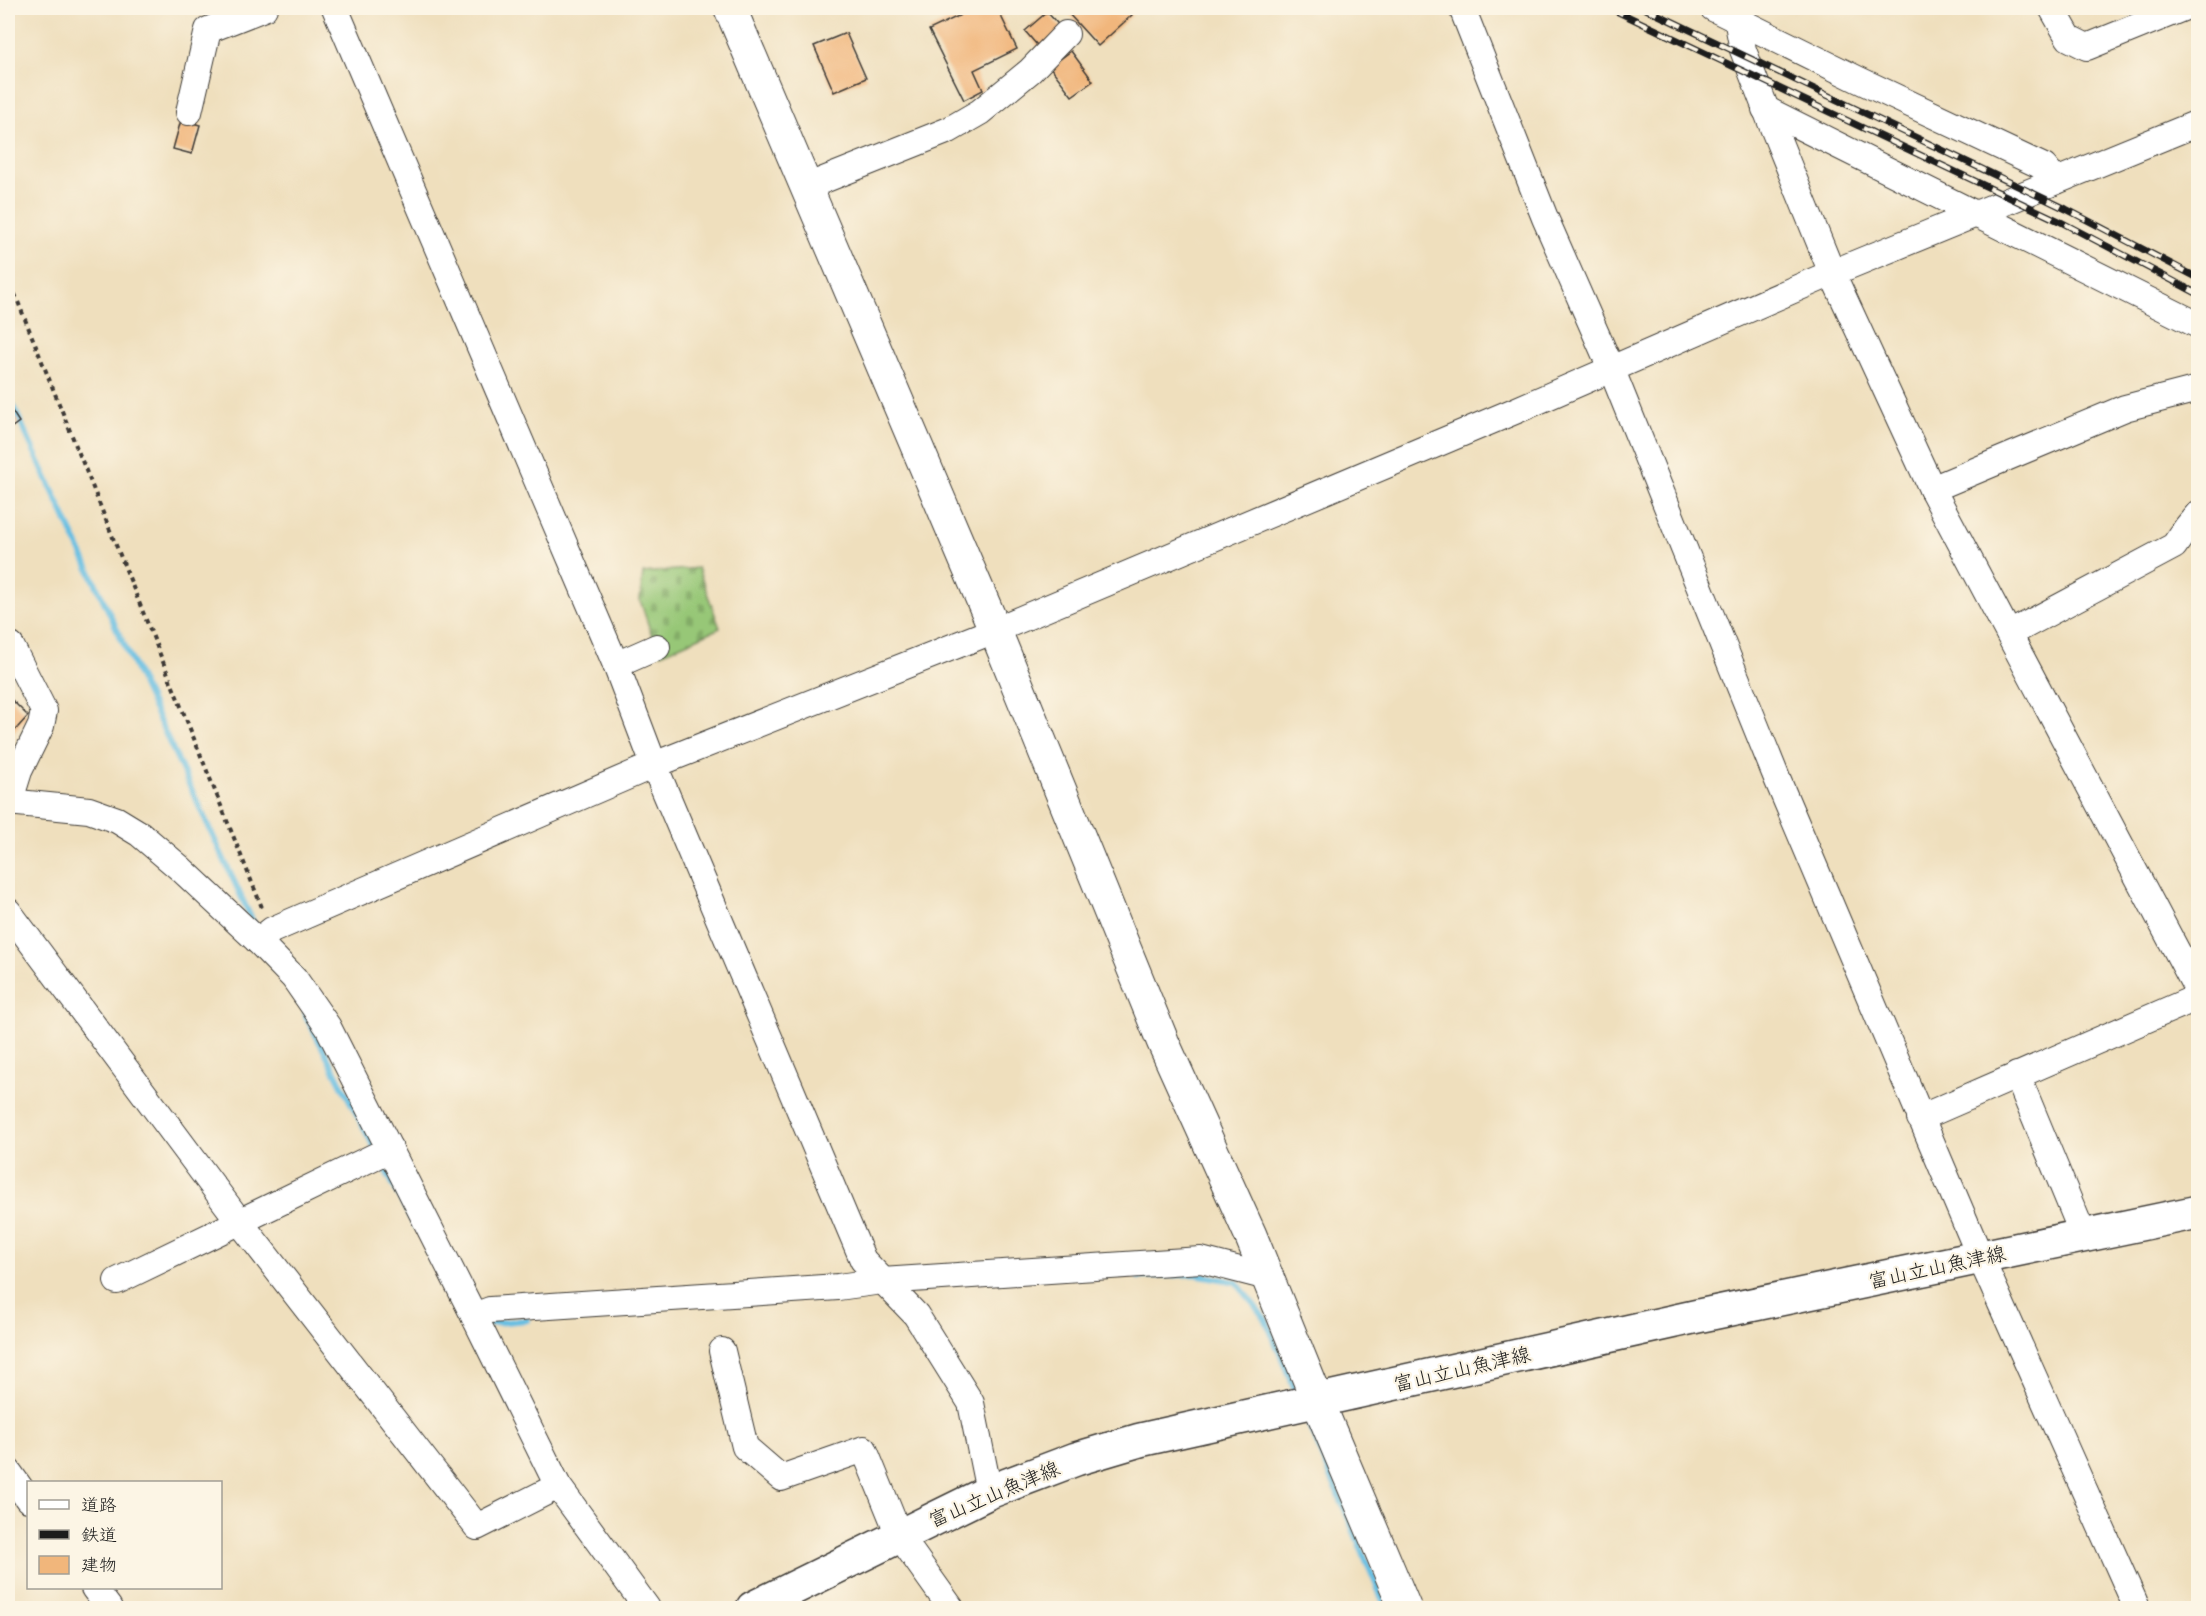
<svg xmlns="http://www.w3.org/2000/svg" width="2206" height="1616" viewBox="0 0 2206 1616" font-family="Mynerve,'Klee One',sans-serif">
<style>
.cemetery{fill:url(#cemetery-stones);stroke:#5a724a;stroke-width:1.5}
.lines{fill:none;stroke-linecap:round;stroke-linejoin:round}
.stream{stroke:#65bee2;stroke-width:6}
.building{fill:#f1b67b}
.minor-casing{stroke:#3c3934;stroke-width:28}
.tertiary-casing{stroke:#3c3934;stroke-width:34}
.primary-casing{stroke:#3c3934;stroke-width:36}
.path{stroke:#3c3934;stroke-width:4;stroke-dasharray:4.5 4.5;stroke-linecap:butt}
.minor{stroke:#fff;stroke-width:26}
.tertiary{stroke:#fff;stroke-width:32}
.primary{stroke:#fff;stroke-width:33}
.rail-casing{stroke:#1c1c1c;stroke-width:7}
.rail{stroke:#fcf5e5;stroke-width:4.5;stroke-dasharray:14;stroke-linecap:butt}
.labels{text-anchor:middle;stroke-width:4.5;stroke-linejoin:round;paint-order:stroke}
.street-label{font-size:20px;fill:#1c1c1c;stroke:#fcf5e5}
</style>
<defs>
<pattern id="cemetery-stones" width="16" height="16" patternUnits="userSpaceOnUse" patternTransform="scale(1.5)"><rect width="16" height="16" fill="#97c777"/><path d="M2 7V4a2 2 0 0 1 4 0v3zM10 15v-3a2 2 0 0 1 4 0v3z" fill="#82aa66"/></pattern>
</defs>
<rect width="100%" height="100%" fill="#fcf5e5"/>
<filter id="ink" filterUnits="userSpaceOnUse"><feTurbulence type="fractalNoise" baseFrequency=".0167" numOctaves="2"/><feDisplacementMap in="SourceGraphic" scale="12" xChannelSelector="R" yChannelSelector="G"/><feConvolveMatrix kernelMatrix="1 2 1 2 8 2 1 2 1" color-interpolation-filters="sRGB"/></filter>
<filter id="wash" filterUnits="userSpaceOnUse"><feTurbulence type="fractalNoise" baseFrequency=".008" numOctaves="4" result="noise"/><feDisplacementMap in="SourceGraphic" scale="24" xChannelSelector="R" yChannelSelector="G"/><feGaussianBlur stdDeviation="1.35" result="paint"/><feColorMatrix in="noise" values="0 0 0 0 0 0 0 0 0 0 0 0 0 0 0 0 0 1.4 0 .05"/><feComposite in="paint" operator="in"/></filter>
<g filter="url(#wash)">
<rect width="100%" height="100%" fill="#efdfbd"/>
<path class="cemetery" d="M698,568L720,628L661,654L653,639L640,600L643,573Z"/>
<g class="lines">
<g class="stream">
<path d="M8,395L253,922"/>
<path d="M305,1014L375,1149"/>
<path d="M381,1161L415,1226"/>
<path d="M1139,1277L1195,1274L1236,1282L1266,1320L1297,1395"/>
<path d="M484,1324L527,1320"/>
<path d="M1304,1412L1386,1608"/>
</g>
</g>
<g id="blocks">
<g class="building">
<path d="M975,8H997L1017,49L974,70L983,90L964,100L929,30Z"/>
<path d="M1074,8H1125L1132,15L1098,46L1068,13Z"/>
<path d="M1047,12L1065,32L1042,51L1025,31Z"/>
<path d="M846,33L866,78L834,92L814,46Z"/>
<path d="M1071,51L1093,81L1072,96L1050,67Z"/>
<path d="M181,120L200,125L192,154L173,149Z"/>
<path d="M8,405L19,422L8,430Z"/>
<path d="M8,696L28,716L8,738Z"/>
</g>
</g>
</g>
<g filter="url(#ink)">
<use href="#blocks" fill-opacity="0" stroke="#3c3934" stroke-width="1.5"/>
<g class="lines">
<defs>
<g id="minor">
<path d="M335,8L616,665L654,765L863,1260L916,1315L971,1403L989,1492"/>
<path d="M1462,8L1545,218L1611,368L1778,781L1981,1259L2137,1608"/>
<path d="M1713,8L1857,79L2044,167L2056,181"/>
<path d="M1735,8L1743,50L1772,125L1832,273L1932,489L2198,991"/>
<path d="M2052,8L2069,38L2087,47L2183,8"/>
<path d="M1765,109L2198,325"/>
<path d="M189,112L208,30L264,8"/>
<path d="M806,187L949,130L980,112L1030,71L1066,34"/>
<path d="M1932,489L2125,408L2198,389"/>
<path d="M2009,634L2174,546L2188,526L2198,514"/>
<path d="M8,644L11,646L44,711L41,726L19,771L9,803"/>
<path d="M616,665L657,647"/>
<path d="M8,802L89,810L117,820L140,834L181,869L258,941L294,978L328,1027L474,1316L558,1486L647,1608"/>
<path d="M8,911L239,1221L477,1527L558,1486"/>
<path d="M258,941L272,930L654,765L995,630L1517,410L1832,273L2198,123"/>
<path d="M2017,1075L2084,1237"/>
<path d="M1920,1118L2198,997"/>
<path d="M117,1281L390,1149"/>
<path d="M474,1316L490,1310L838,1287L882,1281L1201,1260L1267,1277"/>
<path d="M722,1351L745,1447L781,1478L864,1449L899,1535L951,1608"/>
<path d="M8,1471L28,1499"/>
<path d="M94,1588L109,1608"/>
</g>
<path id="tertiary" d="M730,8L995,630L1163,1042L1250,1234L1318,1402L1405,1608"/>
<path id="primary" d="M753,1608L989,1492L1076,1459L1140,1440L1698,1316L2198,1212"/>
</defs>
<use href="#minor" class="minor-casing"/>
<use href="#tertiary" class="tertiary-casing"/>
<use href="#primary" class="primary-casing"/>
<path class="path" d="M8,277L263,910"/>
<use href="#minor" class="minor"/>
<use href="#tertiary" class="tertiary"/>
<use href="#primary" class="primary"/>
<defs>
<g id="rail">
<path d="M1610,8L2059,221L2198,294"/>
<path d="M1644,8L2066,209L2198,278"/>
</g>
</defs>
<use href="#rail" class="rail-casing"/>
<use href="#rail" class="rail"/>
</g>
</g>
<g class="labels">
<g class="street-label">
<text transform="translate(1937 1267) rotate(-12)" y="7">富山立山魚津線</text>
<text transform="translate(1462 1369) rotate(-13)" y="7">富山立山魚津線</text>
<text transform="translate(994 1494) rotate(-23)" y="7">富山立山魚津線</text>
</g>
</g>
<rect width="2206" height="1616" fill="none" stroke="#fcf5e5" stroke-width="30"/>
<rect x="27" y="1481" width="195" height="108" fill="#fcf5e5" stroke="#a29e95" stroke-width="1.5"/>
<rect x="39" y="1500" width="30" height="9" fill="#ffffff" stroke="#a29e95" stroke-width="1.5"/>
<text x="81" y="1511" font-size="18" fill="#1c1c1c">道路</text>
<rect x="39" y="1530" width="30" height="9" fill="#1c1c1c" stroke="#a29e95" stroke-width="1.5"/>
<text x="81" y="1541" font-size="18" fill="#1c1c1c">鉄道</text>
<rect x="39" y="1556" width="30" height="18" fill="#f1b67b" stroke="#a29e95" stroke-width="1.5"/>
<text x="81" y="1571" font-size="18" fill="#1c1c1c">建物</text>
</svg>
